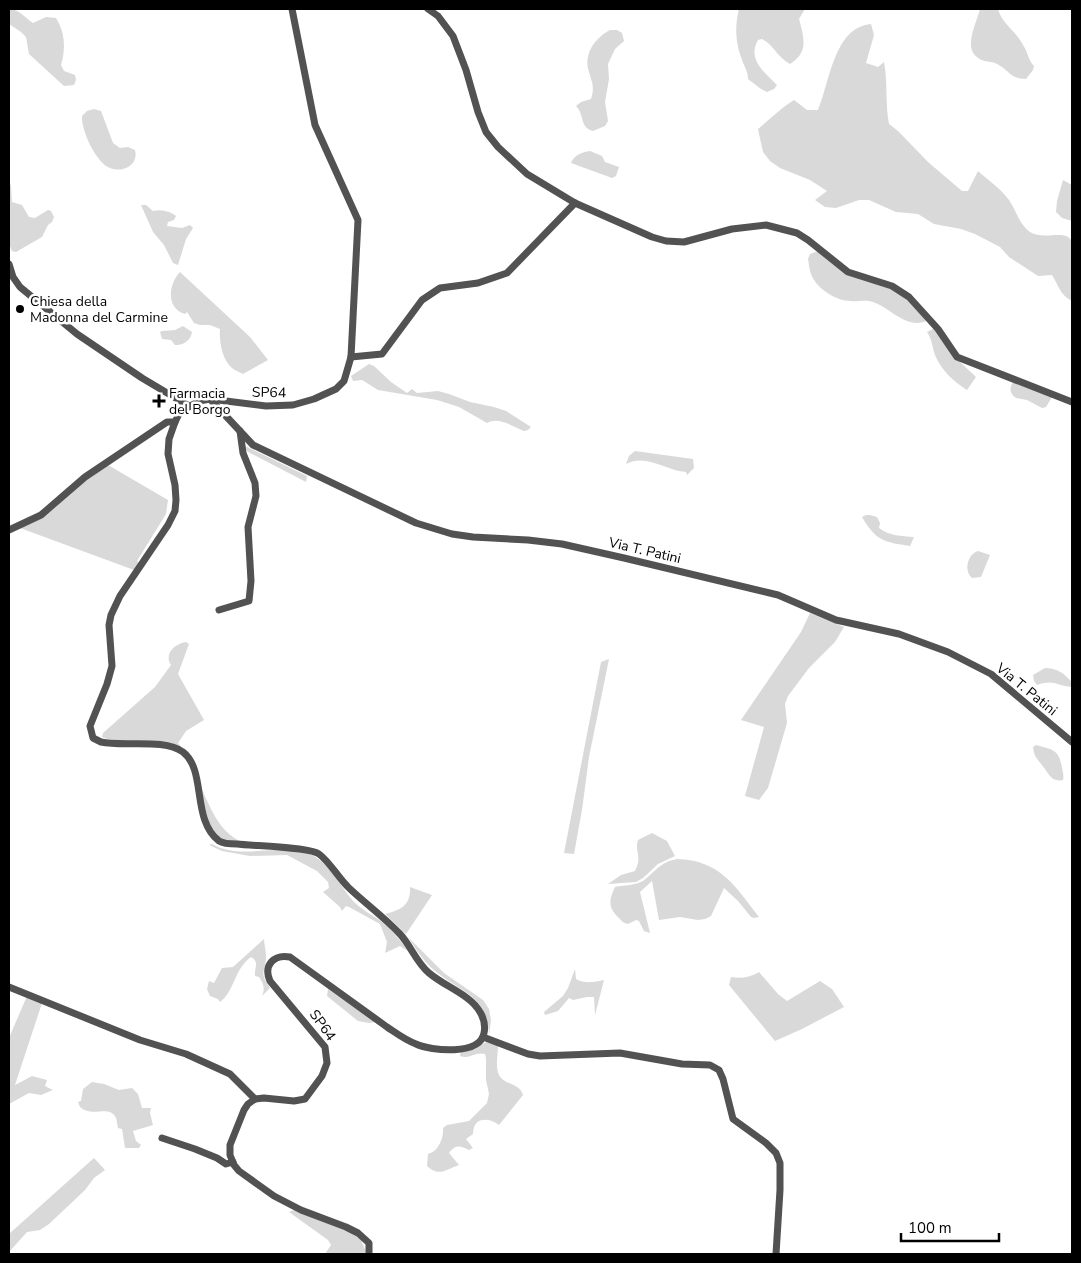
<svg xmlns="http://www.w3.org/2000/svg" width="1081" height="1263" viewBox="0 0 1081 1263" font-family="'Nunito Sans',sans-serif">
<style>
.green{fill:#d9d9d9}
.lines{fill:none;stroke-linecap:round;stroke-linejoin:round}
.minor{stroke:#525252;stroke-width:7}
.poi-dot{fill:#000;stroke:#fff;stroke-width:2}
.labels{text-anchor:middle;stroke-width:5;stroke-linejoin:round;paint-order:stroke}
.poi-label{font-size:14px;fill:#000;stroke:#fff;text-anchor:start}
.street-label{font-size:14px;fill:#000;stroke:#fff}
</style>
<rect width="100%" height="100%" fill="#fff"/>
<g class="green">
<path d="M9,9C19,9 25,18 33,23L46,17L56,18C65,32 66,49 61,65L64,71L75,75L76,80L74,85L64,86L29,54L26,37L21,32L9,24Z"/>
<path d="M739,9H805L799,19C804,38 809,52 790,64C776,56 774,45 762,39L758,40C747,59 764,72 777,85L774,89L767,92L761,89L748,79C748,70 743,65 741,57C735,41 735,24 739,9Z"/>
<path d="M980,9H998C1002,24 1016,31 1023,45C1028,52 1028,60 1034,66L1033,70L1026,79C1009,79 1009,69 995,63C989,61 982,62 977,57C963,47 977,22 980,9Z"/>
<path d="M871,24L874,35L866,63L878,67L884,62C888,83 885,103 889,124L898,131L928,162L962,191H968L978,171C988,180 1001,189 1009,200C1017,212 1019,224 1030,232C1044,241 1067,228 1072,242V301C1061,296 1058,285 1052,275L1038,276L1009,257L1000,247L975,234L961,229L934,224L918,214L896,212L869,200H859L836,208L825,207L815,200L827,191L810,180L780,168L770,161L763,152L758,129C770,119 780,109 794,100L807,110H818C830,82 834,27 871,24Z"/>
<path d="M610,30H617L622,33L624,41L615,49L608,64L609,79L605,102L608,121L605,126L593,131C579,127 585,115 576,106L581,102L591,99C595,87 592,83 589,72C583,54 595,38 610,30Z"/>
<path d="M94,109L101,111L113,143L120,148L128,147L135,150C139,165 123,173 110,168C96,163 81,130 82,116L87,111Z"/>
<path d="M590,151L602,156L605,162L619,167L616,176L612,178L571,163C574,155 582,152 590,151Z"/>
<path d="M9,180L11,186L12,202L22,205L29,217L35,218L48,210L51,211L54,217L52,222L48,225L42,237L16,252L12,251L9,244Z"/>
<path d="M1063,180L1072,185V221L1062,218L1056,212L1057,201Z"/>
<path d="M141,205H146L153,211C161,209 170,211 176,216L174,220L168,222L167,226L182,228L190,225L193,228L186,239L178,265L173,263L164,245L153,232Z"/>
<path d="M818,251L843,272L886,286L906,299L929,320C907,331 893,309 873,302C865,299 859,302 850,301C836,301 816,288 811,274C809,269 809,264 808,259L810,254Z"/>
<path d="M180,272L250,337L268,360L243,374C239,372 234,370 232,368C222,360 219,341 220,329L210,325H200L194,323L187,312L185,314C165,308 169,283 180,272Z"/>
<path d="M183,326L192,332C191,340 183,346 175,345L171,340L162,339L160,332L162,331L175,330Z"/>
<path d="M935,328L961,363L976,377L967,390C954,382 941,370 935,355C932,347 932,339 927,332Z"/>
<path d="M369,364L374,366L391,382L407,393L412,389L417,393L438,391L449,394L470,402L494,407L506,411L531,427L528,430L524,431C513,427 499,416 487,423L459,407L437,400L378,390L362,380L353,381L351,376Z"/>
<path d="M1014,381L1052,397L1046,407L1042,408L1027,400L1016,398C1009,393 1009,387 1014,381Z"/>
<path d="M245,446L307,476L306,482L250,453L245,450Z"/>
<path d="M635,451L693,459L694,468L687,475L686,472C667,471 646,453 626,464L629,456Z"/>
<path d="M108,465L168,500L166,514L137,561L139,563L134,570L20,528L93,474Z"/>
<path d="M866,515H870L877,517L880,523L879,528C890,536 901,536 914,537L910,546C884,542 876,541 862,517Z"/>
<path d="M978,551L990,555L981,577L972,578C963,570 968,554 978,551Z"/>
<path d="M810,613L844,627L835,642L809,668L788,696L785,704L787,723L768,788L759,800L745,796L764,727L741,720L801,632Z"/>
<path d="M186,642L189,644L178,674L204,720L186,731L178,743L181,747L107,739L102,737L103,733L155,687L171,665C164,654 174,644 186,642Z"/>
<path d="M609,659L589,757L582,810L574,854L564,853L601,662Z"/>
<path d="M1045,668C1057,668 1063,673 1071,681L1072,687C1056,686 1055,679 1037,685L1034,681L1033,675Z"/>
<path d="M1036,745C1053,750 1059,749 1062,768C1063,773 1064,775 1063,780C1051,783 1048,772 1042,765C1037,759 1034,756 1033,747Z"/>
<path d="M199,783C210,806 218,832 242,842L221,840L209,824Z"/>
<path d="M652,833L667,841L675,856L658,864L643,878L636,882L608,884L621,875L635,871C643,856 634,851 638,840Z"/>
<path d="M212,844C238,859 271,846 299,851C327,855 337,883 354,902C362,910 373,915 382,922C392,930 400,940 408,951L400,946L385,953L387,942L380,924L349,907L346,906L342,911L340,907L323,892L329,888L328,882L317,871L287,855L250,856L222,851L209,845Z"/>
<path d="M677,859C720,860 735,886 759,917L754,918L751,917L738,901L724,888L711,916L705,919L698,920L680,917L659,920L652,881L640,892L650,933L644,931L639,921L636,920L628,924C623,923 622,921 618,917C608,907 609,900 615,887C624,885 634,886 643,881C655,872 660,862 677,859Z"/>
<path d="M410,887L432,895L406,934L385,914C400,910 411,906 410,887Z"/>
<path d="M408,937L444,973L483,1000L489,1009L491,1020L489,1036C489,996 460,992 435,971C423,961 416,949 408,937Z"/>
<path d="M264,939C264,944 266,950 266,956C266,972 258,971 270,988L262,996C265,989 264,984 259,977L255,976C254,968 260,962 251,957C234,969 235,991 220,1002L218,999L210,996L207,989L209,981L214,983L222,968L233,967Z"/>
<path d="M575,969L576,979C584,984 595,982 604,980L595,1015L594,997H587L573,1000L569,998L558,1011L545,1015L544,1012L563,996L568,988Z"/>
<path d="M759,972L778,994L787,1001L820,981L832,989L844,1007L802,1029L775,1041L729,985L731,977C741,979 751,977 759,972Z"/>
<path d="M328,989L376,1022L369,1023L358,1021L327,996Z"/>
<path d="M27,996L42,1003L15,1085L32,1076L47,1080L45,1086L53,1090L41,1095L29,1093L9,1104V1038Z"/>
<path d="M487,1042L498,1046C498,1054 495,1067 499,1075C504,1085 520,1083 523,1095L499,1125C488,1117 473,1117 473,1134L466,1139L473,1148L469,1150C460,1146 456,1144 449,1153L459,1165C445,1170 439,1177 427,1166L428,1154C438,1152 444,1138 443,1128L447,1125L469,1121L487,1103L489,1094L486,1080V1058L485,1054C475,1051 469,1060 460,1056L461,1052Z"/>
<path d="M92,1082L104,1084L119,1090L132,1088L138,1094L142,1108H151L150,1113L153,1125L133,1131L136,1141L141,1145L139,1148H125L122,1129L118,1128C117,1124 117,1119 115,1116C107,1105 93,1118 80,1107L78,1102L81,1101L83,1089Z"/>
<path d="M94,1158L105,1170L94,1178L85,1190L49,1224L40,1230L27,1232L9,1252V1234Z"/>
<path d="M294,1210L352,1233L361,1240L366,1252L362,1254H325L331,1245L328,1240L289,1212Z"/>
</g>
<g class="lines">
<g class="minor">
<path d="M292,9L315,125L358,220L351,357L344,381L336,389L314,399L293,405L266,406L210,399L199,401L180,412L175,422L169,439L168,454L175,485L176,500L175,511L168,525L120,596L111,615L109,625L112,666L107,684L90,726L93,738L101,742C124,747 164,738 183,752C207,771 191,819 219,841C224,844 231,844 237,844C253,846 309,847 319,854C330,862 339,879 349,888C366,904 384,917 400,934C411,946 416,962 429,973C441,983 455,989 467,998C478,1006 487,1019 484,1033C480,1056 431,1051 416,1044C405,1040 396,1033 387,1027L290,957C274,954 263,965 270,981L325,1047L327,1063L322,1076L305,1099L294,1101L264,1098L255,1099L248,1104L244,1110L230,1145V1155L234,1165L239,1171L274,1196L301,1210L346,1227L358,1233L369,1243V1254"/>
<path d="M428,9L438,16L453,36L466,70L478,112L486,132L498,147L527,174L575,203L652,237L666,241L684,242L732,229L766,225L797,233L808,240L848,272L892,286L909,297L938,329L957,357L1072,402"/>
<path d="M9,264L13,277L20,287L77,334L142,378L189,406"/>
<path d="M351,357L382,354L422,300L440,288L478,283L507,273L575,203"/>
<path d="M210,399L253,445L416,523L452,534L473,537L528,540L562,544L624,558L778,595L836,620L899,634L948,652L991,674L1072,742"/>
<path d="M9,530L41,515L85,477L167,422H175"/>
<path d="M219,610L249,601L251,581L248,527L256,496L255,483L243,453L240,431"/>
<path d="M9,987L140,1040L186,1054L230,1074L255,1099"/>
<path d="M483,1037L528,1054L540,1056L620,1053L682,1064L710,1065L719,1070L723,1079L733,1119L766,1143L776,1153L780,1163V1190L776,1254"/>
<path d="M162,1138L195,1149L217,1158L226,1164L233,1162"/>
</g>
</g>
<g class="poi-dot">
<circle cx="20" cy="309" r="5"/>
<path d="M156.5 393.5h5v5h5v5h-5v5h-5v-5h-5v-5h5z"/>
</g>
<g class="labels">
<g class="poi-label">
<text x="30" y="306">Chiesa della<tspan x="30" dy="16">Madonna del Carmine</tspan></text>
<text x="169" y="398">Farmacia<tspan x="169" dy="16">del Borgo</tspan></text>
</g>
<g class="street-label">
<text transform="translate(269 392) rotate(1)" y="5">SP64</text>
<text transform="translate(645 550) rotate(13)" y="5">Via T. Patini</text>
<text transform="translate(1027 689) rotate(39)" y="5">Via T. Patini</text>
<text transform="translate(323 1025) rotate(54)" y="5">SP64</text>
</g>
</g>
<rect width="1081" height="1263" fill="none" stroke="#000000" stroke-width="20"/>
<path d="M901 1233v8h98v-8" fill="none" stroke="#000000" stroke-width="2.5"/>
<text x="908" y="1233" font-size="15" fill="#000000" stroke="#ffffff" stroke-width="4" paint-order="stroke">100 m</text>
</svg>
